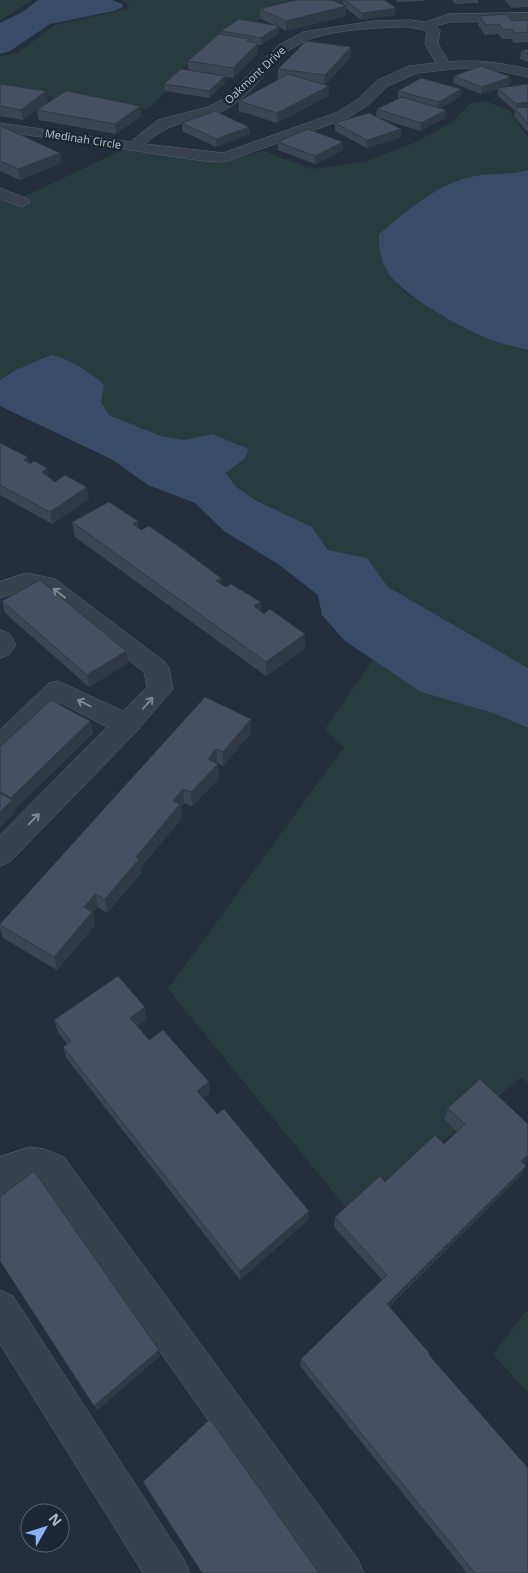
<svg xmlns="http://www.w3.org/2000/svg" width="528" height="1573" viewBox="0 0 528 1573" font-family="'Noto Sans',sans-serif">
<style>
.green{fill:#263c3f}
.water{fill:#394c67}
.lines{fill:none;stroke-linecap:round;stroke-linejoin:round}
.minor-casing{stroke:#565f6c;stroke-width:1}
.minor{fill:#38414e;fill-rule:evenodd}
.wall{fill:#3b4654}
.shaded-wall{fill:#303945}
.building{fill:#455162;stroke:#303945}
.oneway{stroke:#7c8592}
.labels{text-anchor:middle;stroke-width:5;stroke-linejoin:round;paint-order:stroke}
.far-street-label{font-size:11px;fill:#b4bcc9;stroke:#1d2633}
</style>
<rect width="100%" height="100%" fill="#242f3e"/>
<g class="green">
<path d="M0,0H33L0,20Z"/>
<path d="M121,0H373V2L325,3L253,21L225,30L183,69L163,95L147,109L0,90V56L16,54L55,25L127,9L129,4Z"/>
<path d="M486,101L510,111L528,137V170L520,172L387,271L404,292L466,328L494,341L528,350V668L388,587L367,558L328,550L312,527L257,501L236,487L226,473L244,459L212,434L184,440L161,436L109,415L101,402L16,370L0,380V198L10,203L123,150L219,162L264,151L312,169L364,162L416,142L452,122L471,103Z"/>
<path d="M373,660L421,692L496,714L528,728V1083L522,1077L352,1215L168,989L344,747L325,729Z"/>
<path d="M528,1309V1393L493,1354Z"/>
</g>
<g class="water">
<path d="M38,0H112L122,4L123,7L114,11L50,24L10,51L0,54V23L24,11Z"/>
<path d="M528,170V350C517,347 505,345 495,341C467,332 401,295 387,271C380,259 379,247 379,234C405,213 433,187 466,178C486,172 508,176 528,170Z"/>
<path d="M51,355C71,359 88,371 104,385L101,402L109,415L161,436L184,440L212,434L249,449L244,459L226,473L236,487L257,501L312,527L328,550L367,558L388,587L528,668V728L496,714L421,692L345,641L322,615L318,595L278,564L224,531L195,503L148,485L113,460L0,406V380L16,370Z"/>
</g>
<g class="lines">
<defs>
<g id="minor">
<path d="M528,13V21L450,22L436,26L440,30L438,44L449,62C476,59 502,63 528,69V77L500,71L463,68L417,73L388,86L368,105L348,118L224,162L204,161L0,131V123L130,142L158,120L208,107L224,99L279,45L303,32L373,21L410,20L425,22L449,14ZM392,27H410L427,31L425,44L436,63L409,66L378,80L358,99L338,112L223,153L145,144C176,115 197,126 228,108C248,97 262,77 277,60C307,30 353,30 392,27Z"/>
<path d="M0,188L28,199L30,202L22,207L0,199Z"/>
<path d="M27,573L55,579L165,662L169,668L173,689L136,732L10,862L0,866V835L107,727L61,703L9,753L0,756V730L49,683L58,681L123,711L147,687L144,672L40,591L28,589L0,598V582Z"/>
<path d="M0,630L9,633L16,645L9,655L0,658Z"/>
<path d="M30,1147L44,1149L64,1157L357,1558L364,1573H316L41,1183L25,1182L0,1196V1157Z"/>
<path d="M0,1290L13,1296L183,1558L190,1573H143L0,1344Z"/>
</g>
</defs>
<use href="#minor" class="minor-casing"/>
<use href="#minor" class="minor"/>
</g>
<g class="wall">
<path d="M343,0H384L395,15L361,20L346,8L345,16L286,31L279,27V33L261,45H258V53L233,78L225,77V83L209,98L165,91L164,84L188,70V61L221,34V31L274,25L260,18V9L343,5Z"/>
<path d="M396,0H424V1L397,2Z"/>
<path d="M452,0H478V3L455,4Z"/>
<path d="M505,0H528V7L511,8Z"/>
<path d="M479,16L512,21L528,20V42L514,43L511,39H502L498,34L485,35L478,25Z"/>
<path d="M351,47V57L325,85L329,86L328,96L277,123L239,111V101L280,79H278V69Z"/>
<path d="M528,49V62L520,59L521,51Z"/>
<path d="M454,76L511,77L510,84L500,88L528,84V131H526L514,116L515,111L497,95L498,89L481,94L453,83Z"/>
<path d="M0,84L48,102L23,120L0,116Z"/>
<path d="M461,89L460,97L440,108L446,110L445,118L420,131L380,118L401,137L367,148L335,131V123L376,116L377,109L398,99V91Z"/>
<path d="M140,106L141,116L116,134L39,120L37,110Z"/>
<path d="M182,123L249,127L250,134L216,147L182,131Z"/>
<path d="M0,127L60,153L61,163L20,180L0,171Z"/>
<path d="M278,142H343V150L315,164L278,150Z"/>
<path d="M0,443L55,482L89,499L52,524L0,495Z"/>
<path d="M138,521V528L226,587L261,602V611L264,614L305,634V649L266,676L75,537L72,522Z"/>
<path d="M2,601L128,663L89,687L5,613Z"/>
<path d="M251,719V733L223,766L217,763L218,764L219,778L192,806L184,803L181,807L182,818L140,868L141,873L107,913L98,907L93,913L95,925L57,970L3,938L0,928V924Z"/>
<path d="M90,721L93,733L15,809V812L0,827V747Z"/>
<path d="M147,1019L138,1026L149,1040L209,1082L210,1093L203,1098L217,1114L309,1211L308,1220L240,1280L67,1059L63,1047L67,1044L58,1032L54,1020Z"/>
<path d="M448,1108L528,1124V1160L524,1164L520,1176L389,1307L430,1354L429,1356L528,1573H467L300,1366L301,1359L382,1280L334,1227L335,1217L385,1182L444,1144L457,1132L444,1119Z"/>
</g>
<g class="shaded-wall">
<path d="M346,6L345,16L286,31V21Z"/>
<path d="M396,8L395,15L361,20L362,13Z"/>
<path d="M279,26V33L261,45V38Z"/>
<path d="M258,43V53L233,78V68Z"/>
<path d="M351,47V57L324,86L325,75Z"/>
<path d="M225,76V83L209,98V91Z"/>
<path d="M511,77L510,84L481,94L482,87Z"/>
<path d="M329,86L328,96L277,123V113Z"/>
<path d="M461,89L460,97L438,110L439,102Z"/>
<path d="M46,91L48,102L23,120L21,110Z"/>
<path d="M528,102V110L515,108V111L516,104Z"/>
<path d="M140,106L141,116L116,134L115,124Z"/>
<path d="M446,110L445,118L420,131L421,123Z"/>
<path d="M249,127L250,134L216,147V139Z"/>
<path d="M401,129V137L367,148V140Z"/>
<path d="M343,142V150L315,164V156Z"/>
<path d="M60,153L61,163L20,180L18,169Z"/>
<path d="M28,457L31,470L24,460Z"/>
<path d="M47,468L49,480L42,472Z"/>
<path d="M87,487L89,499L52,524L50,512Z"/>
<path d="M138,521L139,536L133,524Z"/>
<path d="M221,578V592L216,581Z"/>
<path d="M261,602V616L254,606Z"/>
<path d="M305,634V649L266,676V662Z"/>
<path d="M126,651L128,663L89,687L87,675Z"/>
<path d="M251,719V733L223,766V752Z"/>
<path d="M90,721L93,733L15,809V812L0,827V812L12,800L11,798Z"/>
<path d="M216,749L217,763L208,759Z"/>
<path d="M218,764L219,778L192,806L191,792Z"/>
<path d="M183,789L184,803L181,807L182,818L140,868L141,873L107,913L105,899L136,857L173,801Z"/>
<path d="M95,894L98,907L93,913L95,925L57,970L54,957L84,907Z"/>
<path d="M145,1007L147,1019L133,1030L130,1018Z"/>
<path d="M209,1082L210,1093L198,1102L197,1091Z"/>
<path d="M528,1155V1160L516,1172L521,1161Z"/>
<path d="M526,1166L520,1176L384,1312L387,1304Z"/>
<path d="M309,1211L308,1220L240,1280V1271Z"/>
<path d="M159,1350L160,1356L97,1411L94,1406Z"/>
</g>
<g class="building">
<path d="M296,0H332L346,6L286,21L260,9Z"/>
<path d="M345,0H384L396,8L362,13Z"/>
<path d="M506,14L512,21L528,20V32L515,33L512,29L503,30L499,24L486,25L479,16Z"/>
<path d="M239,19L279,26L261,38L221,31Z"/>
<path d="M219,34L250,39L247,41L258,43L233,68L188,61Z"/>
<path d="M306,41L351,47L325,75L278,69Z"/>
<path d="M528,49V54L521,51Z"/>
<path d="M481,66L511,77L482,87L454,76Z"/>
<path d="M181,69L225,76L209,91L164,84Z"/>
<path d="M288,74L329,86L277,113L239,101Z"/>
<path d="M421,78L461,89L439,102L398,91Z"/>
<path d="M0,84L46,91L21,110L0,106Z"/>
<path d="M528,84V102L516,104L498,88Z"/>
<path d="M66,91L140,106L115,124L37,110Z"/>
<path d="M402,97L446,110L421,123L377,109Z"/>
<path d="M528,107V123H527L515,108Z"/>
<path d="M215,111L249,127L216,139L182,123Z"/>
<path d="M369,113L401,129L367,140L335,123Z"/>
<path d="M1,126L60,153L18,169L0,161V127Z"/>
<path d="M307,129L343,142L315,156L278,142Z"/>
<path d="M0,443L28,457L24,460L30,464L34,461L47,468L42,472L55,482L65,475L87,487L50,512L0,485Z"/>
<path d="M109,502L138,521L133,524L141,530L149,526L178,546L221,578L216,581L226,587L231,584L261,602L254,606L264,614L270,609L305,634L266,662L72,522Z"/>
<path d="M40,580L126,651L87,675L2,601Z"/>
<path d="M205,697L251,719L223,752L216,749L208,759L218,764L191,792L183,789L173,801L180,804L136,857L139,859L105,899L95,894L84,907L92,912L54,957L0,925V924Z"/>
<path d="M51,700L90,721L11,798L0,791V747Z"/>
<path d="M0,793L12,800L0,812Z"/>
<path d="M118,976L145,1007L130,1018L149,1040L163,1030L209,1082L197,1091L217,1114L224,1109L309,1211L240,1271L63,1047L71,1041L54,1020Z"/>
<path d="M480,1079L528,1124V1155L521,1161L526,1166L387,1304L430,1354L429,1355L528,1468V1573H475L301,1359L387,1275L335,1217L380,1176L385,1182L435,1135L444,1144L465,1124L448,1108Z"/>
<path d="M34,1171L159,1350L94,1406L0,1261V1197Z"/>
<path d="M210,1419L319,1573H202L143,1482Z"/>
</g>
<defs><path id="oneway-shaft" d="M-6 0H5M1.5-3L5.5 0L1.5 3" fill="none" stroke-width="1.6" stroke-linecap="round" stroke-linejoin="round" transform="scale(1.25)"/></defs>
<g class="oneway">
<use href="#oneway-shaft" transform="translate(59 593) rotate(-142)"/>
<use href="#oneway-shaft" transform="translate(84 703) rotate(-153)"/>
<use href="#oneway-shaft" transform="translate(148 703) rotate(-49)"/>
<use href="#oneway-shaft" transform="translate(34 819) rotate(-45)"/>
</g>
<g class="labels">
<g class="far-street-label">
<text transform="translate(255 75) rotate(-43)" y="4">Oakmont Drive</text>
<text transform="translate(83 139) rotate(9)" y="4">Medinah Circle</text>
</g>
</g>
<g transform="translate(45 1528) rotate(51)"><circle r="24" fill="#1d2633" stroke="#59626f"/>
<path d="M0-4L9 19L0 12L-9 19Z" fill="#8ab4f8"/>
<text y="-8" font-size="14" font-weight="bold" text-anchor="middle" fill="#b4bcc9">N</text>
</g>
</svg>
